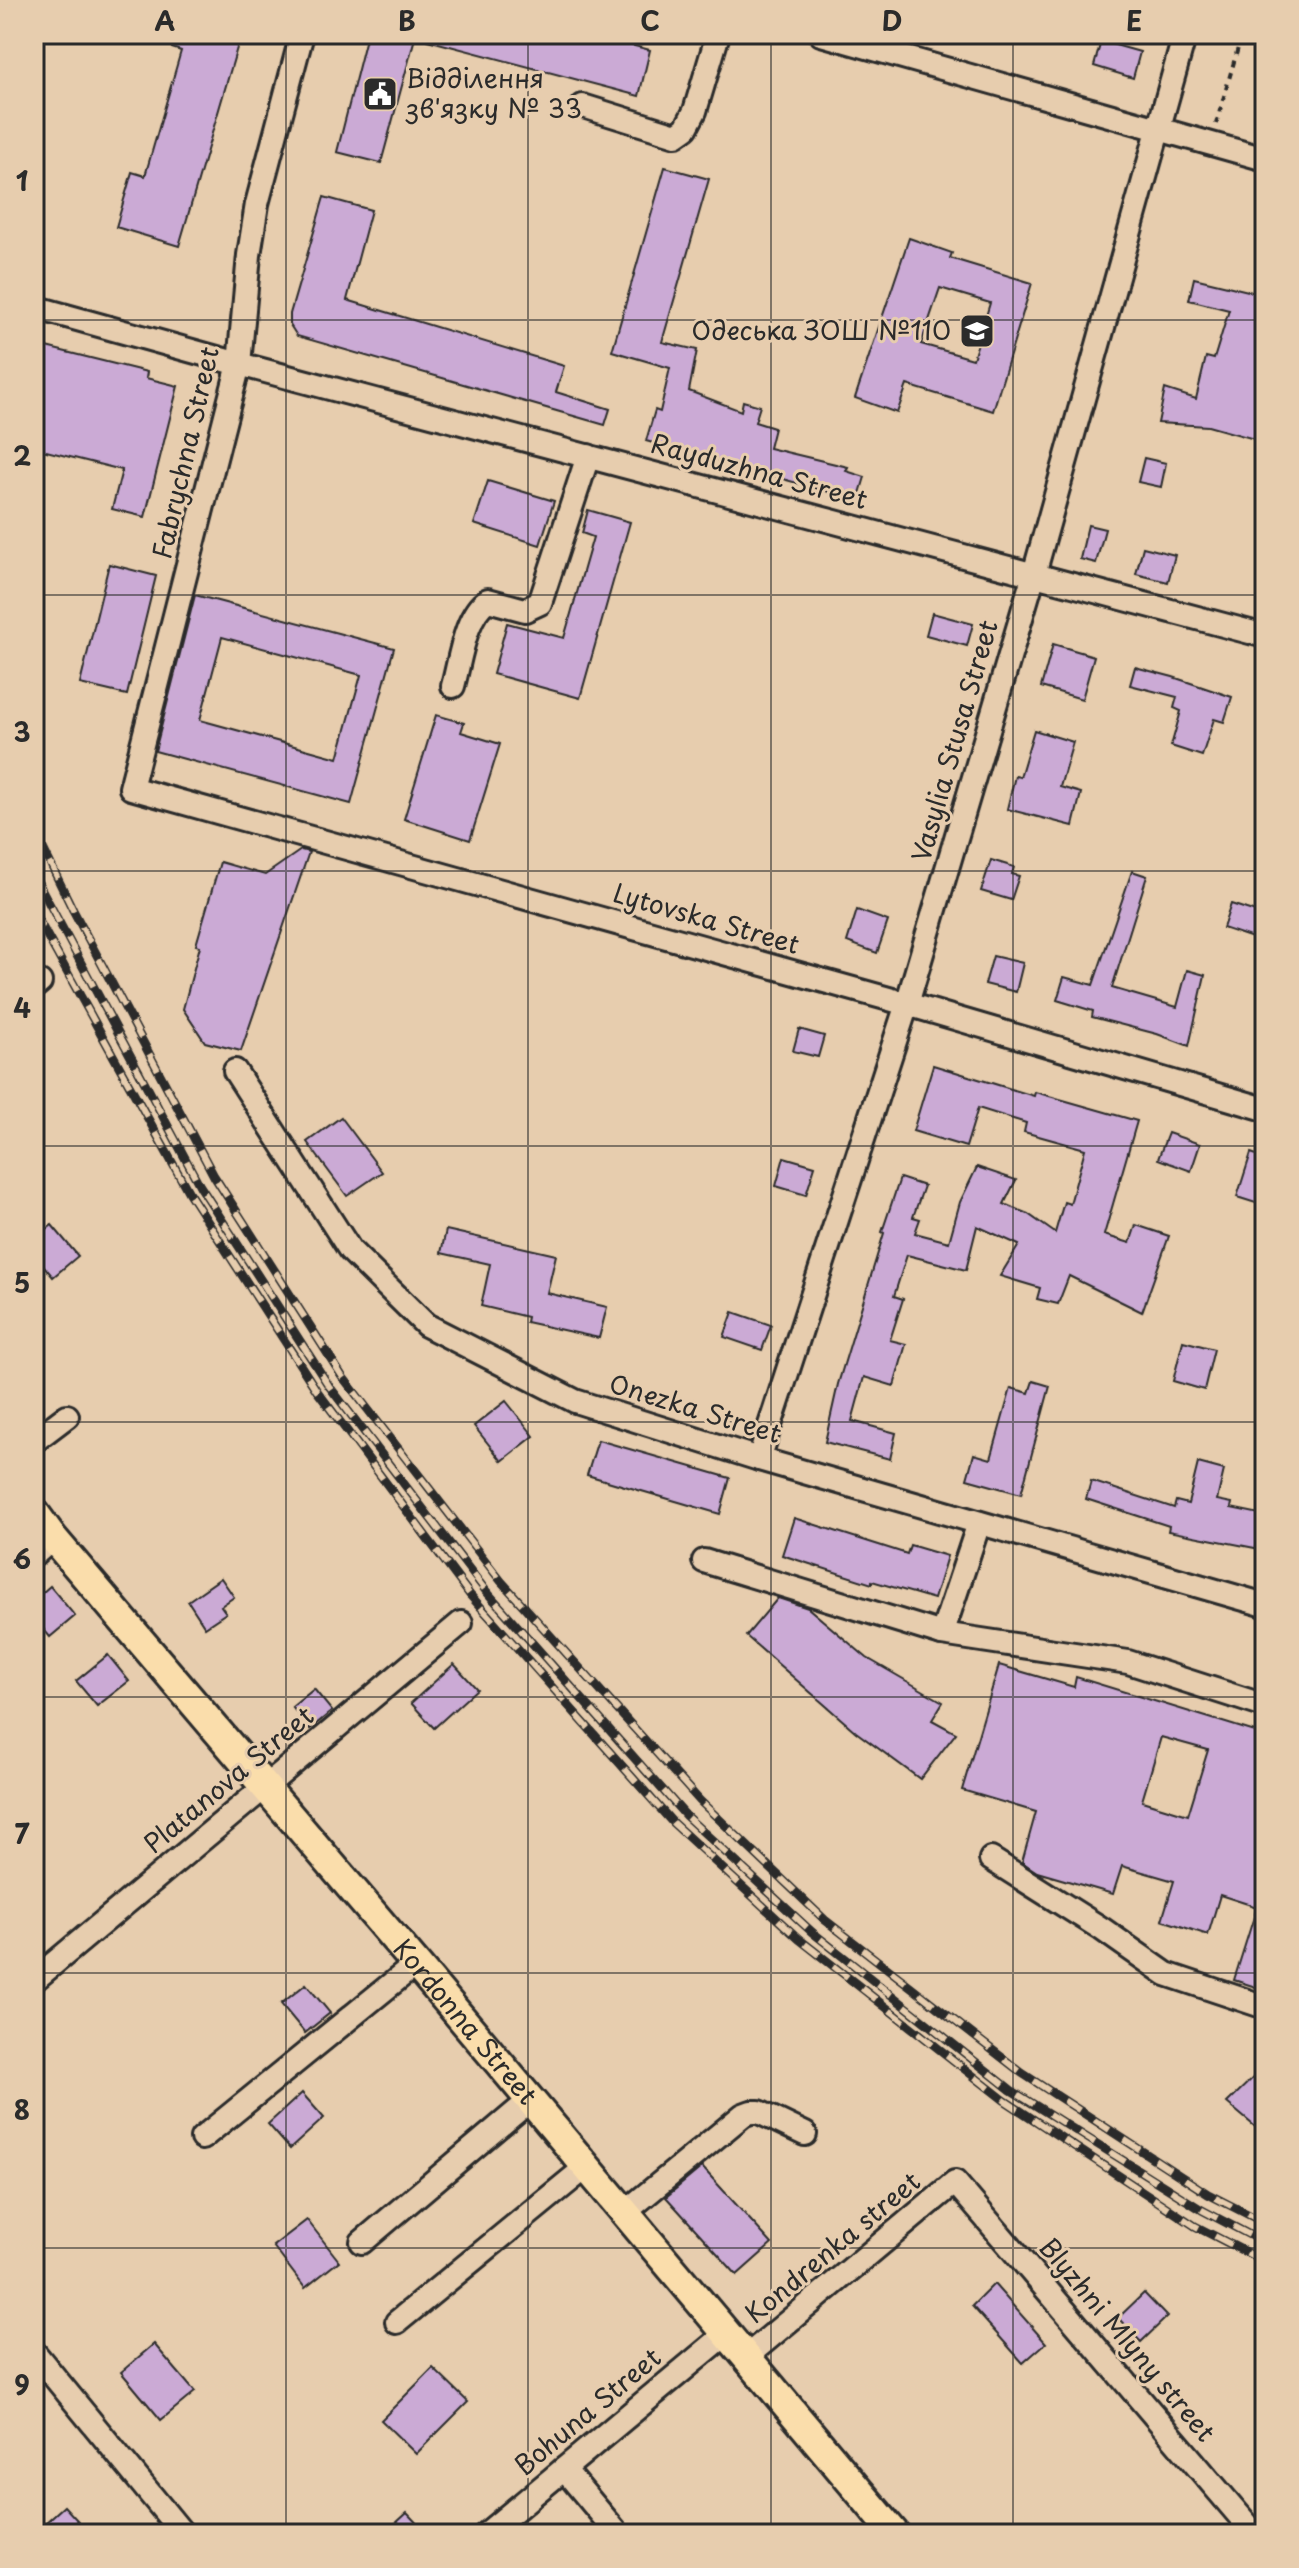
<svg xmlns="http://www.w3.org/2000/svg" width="1299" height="2568" viewBox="0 0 1299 2568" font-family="'Playpen Sans',sans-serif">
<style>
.building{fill:#cbaad5;stroke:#2b2b2b;stroke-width:2;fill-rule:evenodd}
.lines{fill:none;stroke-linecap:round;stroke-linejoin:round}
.minor-casing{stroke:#2b2b2b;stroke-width:28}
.major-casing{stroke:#2b2b2b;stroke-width:34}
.path{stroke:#2b2b2b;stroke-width:4;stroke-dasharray:6 6;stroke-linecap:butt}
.minor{stroke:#e7cdae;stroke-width:22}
.major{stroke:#faddab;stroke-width:28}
.rail-casing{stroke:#2b2b2b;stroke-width:9}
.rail{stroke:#e7cdae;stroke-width:6;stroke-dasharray:18;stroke-linecap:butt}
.grid{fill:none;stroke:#2b2b2b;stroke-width:2;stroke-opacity:0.55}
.labels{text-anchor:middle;stroke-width:6;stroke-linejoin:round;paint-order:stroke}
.poi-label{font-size:26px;fill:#2b2b2b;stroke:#e7cdae;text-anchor:start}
.street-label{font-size:26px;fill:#2b2b2b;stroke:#e7cdae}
.neatline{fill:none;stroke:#2b2b2b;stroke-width:3}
.grid-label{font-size:26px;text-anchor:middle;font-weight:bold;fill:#2b2b2b}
</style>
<rect width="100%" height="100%" fill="#e7cdae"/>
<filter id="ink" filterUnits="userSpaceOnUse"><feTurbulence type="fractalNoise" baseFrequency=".0125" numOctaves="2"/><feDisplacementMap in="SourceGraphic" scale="16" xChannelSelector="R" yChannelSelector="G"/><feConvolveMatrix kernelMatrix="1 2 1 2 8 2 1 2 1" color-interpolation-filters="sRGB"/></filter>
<g filter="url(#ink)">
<g class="building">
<path d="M176,34H241L179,246L116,227L132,172L145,176L181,51L172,48Z"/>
<path d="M367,34H416L381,163L337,152Z"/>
<path d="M427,34H588L650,50L639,96L427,40Z"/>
<path d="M1101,41L1140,52L1133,78L1094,66Z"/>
<path d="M665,167L709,179L662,342L697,350L689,391L741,411L743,401L760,406L755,422L774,428L769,448L848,467L846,471L865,477L858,500L646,441L655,410L660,412L670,368L612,351Z"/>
<path d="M324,197L371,210L347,300L564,366L556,392L610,409L605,425L297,336L290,325V314Z"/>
<path d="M909,238L952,253L950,258L1032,283L993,411L907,385L897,413L855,398ZM940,288L990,303L973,359L921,344Z"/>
<path d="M1194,278L1265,295V442L1208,426L1158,423L1165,389L1196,399L1206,357L1214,359L1229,310L1189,300Z"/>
<path d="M34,344L147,372L146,378L178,386L145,517L112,509L122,470L34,448Z"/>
<path d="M1144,458L1166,463L1161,487L1138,482Z"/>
<path d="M488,481L554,501L540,545L474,524Z"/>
<path d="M588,510L630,522L580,698L493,674L507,623L564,638L593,537L582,533Z"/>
<path d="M1088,525L1105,529L1096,563L1080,559Z"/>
<path d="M1143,547L1175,555L1168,582L1136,574Z"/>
<path d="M109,564L156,576L127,695L80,684Z"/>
<path d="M195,595L394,648L351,804L155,751ZM222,637L361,675L338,758L200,720Z"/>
<path d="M932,613L973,624L967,646L926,635Z"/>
<path d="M1053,644L1094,656L1082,699L1041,687Z"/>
<path d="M1135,667L1173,677L1232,697L1224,722L1214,719L1202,756L1171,746L1181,711L1174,708L1177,697L1130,685Z"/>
<path d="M436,715L464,723L461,732L500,744L470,840L404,819Z"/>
<path d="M1034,730L1073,742L1060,787L1081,793L1073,826L1007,809L1015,776L1020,777Z"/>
<path d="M301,850L309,852L241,1051L205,1042L183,1009L200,946L196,945L220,862L265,875Z"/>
<path d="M991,860L1014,867L1012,874L1019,876L1011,900L981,891Z"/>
<path d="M1132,871L1147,876L1112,988L1177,1007L1187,970L1205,975L1189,1046L1157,1034L1092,1017L1093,1011L1057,1000L1064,977L1093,985Z"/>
<path d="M1231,904L1265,915V942L1223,928Z"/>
<path d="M857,910L888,921L877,953L847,942Z"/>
<path d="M993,956L1023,963L1016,992L985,984Z"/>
<path d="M799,1029L824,1036L818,1057L793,1051Z"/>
<path d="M933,1065L1034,1096L1035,1092L1137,1121L1104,1235L1130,1243L1136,1225L1169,1236L1142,1312L1069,1276L1058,1304L1037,1299L1040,1288L1000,1276L1019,1245L977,1226L966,1270L907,1255L894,1296L903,1299L890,1340L906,1344L894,1386L864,1377L852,1421L896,1433L890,1459L825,1442L838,1384L884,1233L882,1232L900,1178L924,1186L913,1217L920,1219L915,1233L949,1242L960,1202L977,1167L1016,1180L1004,1204L1028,1214L1055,1233L1064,1202L1070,1204L1085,1149L1024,1132L1026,1123L978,1108L966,1147L913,1131Z"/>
<path d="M341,1117L382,1172L347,1196L307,1142Z"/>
<path d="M1168,1133L1200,1144L1191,1171L1158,1159Z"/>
<path d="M1251,1153L1265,1158V1206L1237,1197Z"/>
<path d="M784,1157L815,1166L806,1195L776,1186Z"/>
<path d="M52,1225L78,1256L53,1277L34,1254V1240Z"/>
<path d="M446,1230L556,1255L547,1293L607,1307L599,1338L526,1322L527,1317L481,1306L490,1264L441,1253Z"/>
<path d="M733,1312L771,1325L762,1350L724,1337Z"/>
<path d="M1183,1341L1214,1349L1204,1390L1173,1381Z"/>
<path d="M1033,1381L1050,1386L1021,1494L967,1479L974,1454L991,1459L1011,1388L1029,1393Z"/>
<path d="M506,1401L534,1436L502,1461L474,1426Z"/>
<path d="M598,1440L730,1478L720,1514L587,1475Z"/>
<path d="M1198,1463L1224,1470L1217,1500L1232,1503L1231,1508L1265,1515V1550L1168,1531L1169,1526L1086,1499L1091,1481L1174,1508L1176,1501L1188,1504Z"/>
<path d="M794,1518L907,1554L910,1545L947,1556L934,1599L872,1581V1584L782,1555Z"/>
<path d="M221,1578L234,1597L221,1606L226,1613L205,1627L188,1601Z"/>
<path d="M50,1586L75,1616L50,1637L34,1618V1600Z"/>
<path d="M778,1598L808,1608L867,1658L943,1702L932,1720L956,1733L920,1779L856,1732L746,1636Z"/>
<path d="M108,1655L129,1681L97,1706L76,1681Z"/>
<path d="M454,1664L477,1689L434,1728L411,1703Z"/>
<path d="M999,1665L1074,1687L1076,1677L1265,1735V1990L1234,1980L1257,1907L1220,1895L1208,1935L1162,1920L1174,1881L1122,1866L1113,1894L1037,1872L1022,1862L1036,1812L962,1790ZM1161,1737L1208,1750L1188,1815L1142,1801Z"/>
<path d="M314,1689L332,1711L310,1729L292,1707Z"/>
<path d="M306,1984L330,2013L305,2033L281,2004Z"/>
<path d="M1265,2066V2135L1227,2103Z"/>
<path d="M302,2093L324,2118L290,2149L268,2124Z"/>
<path d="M702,2167L772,2244L737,2275L666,2197Z"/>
<path d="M307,2220L339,2261L305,2288L273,2246Z"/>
<path d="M994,2284L1046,2343L1023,2363L972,2306Z"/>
<path d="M1144,2293L1167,2317L1141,2342L1118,2318Z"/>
<path d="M154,2344L195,2392L161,2420L121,2372Z"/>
<path d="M433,2368L468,2402L416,2454L381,2420Z"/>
<path d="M64,2506L90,2534H34V2533Z"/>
<path d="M407,2513L427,2534H384Z"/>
</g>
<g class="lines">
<defs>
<g id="minor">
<path d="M302,34L257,204L249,255L239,364L131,788L907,1004L1265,1109"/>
<path d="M821,34L1265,159"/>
<path d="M583,106L676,135L686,128L695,111L718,34"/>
<path d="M34,307L239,364L1265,636"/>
<path d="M453,686C460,661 465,614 488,600L525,610L540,603L588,456"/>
<path d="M34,987L40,982"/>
<path d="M235,1071L350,1250L426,1325L575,1401L759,1459L1265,1605"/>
<path d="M34,1441L67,1416"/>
<path d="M759,1459L907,1004L1034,574L1185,34"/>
<path d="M34,1555L53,1538"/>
<path d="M704,1561L942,1634L1128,1662L1265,1706"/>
<path d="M942,1634L979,1523"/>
<path d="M991,1859L1102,1929L1166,1974L1265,2007"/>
<path d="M34,1980L461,1623"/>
<path d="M202,2138L416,1964"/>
<path d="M624,2213L743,2115L751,2112H759L805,2134"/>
<path d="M362,2242L529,2101"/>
<path d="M397,2322L585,2168"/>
<path d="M34,2352L183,2534"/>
<path d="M746,2357L955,2182L1255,2534"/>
<path d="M564,2469L618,2534"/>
<path d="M486,2534L726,2334"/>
</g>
<g id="major">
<path id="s1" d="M34,1512L53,1538L416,1964L895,2534"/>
</g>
</defs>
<use href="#minor" class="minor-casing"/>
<use href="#major" class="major-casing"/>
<path class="path" d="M1216,124L1242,34"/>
<use href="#minor" class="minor"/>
<use href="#major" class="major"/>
<defs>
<g id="rail">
<path d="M34,830L73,910L214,1176L342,1376L501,1581L700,1801L825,1920L1022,2073L1208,2194L1265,2223"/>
<path d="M34,875L200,1186L329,1386L486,1591L686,1816L812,1932L1011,2090L1202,2210L1265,2243"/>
<path d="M34,912L189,1193L317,1391L470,1595L673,1823L799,1939L1004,2100L1195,2226L1265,2262"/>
</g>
</defs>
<use href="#rail" class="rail-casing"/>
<use href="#rail" class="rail"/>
</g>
</g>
<path class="grid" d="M286,34V2534M528,34V2534M771,34V2534M1013,34V2534M34,320H1265M34,595H1265M34,871H1265M34,1146H1265M34,1422H1265M34,1697H1265M34,1973H1265M34,2248H1265"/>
<defs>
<symbol id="civic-square" viewBox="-11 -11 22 22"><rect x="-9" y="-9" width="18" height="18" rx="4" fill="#2b2b2b" stroke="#e7cdae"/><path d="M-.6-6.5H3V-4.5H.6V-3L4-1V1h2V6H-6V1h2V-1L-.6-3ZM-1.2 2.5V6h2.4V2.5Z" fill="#fff"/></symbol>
<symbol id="school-square" viewBox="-11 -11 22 22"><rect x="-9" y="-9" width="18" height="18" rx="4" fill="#2b2b2b" stroke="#e7cdae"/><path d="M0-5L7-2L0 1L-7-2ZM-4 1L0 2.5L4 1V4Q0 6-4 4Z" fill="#fff"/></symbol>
</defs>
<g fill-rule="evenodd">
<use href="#civic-square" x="360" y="74" width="40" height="40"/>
<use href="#school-square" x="957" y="311" width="40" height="40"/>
</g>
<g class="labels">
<g class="poi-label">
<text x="406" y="88">Відділення<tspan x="406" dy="30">зв'язку № 33</tspan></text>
<text x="951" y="340" text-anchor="end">Одеська ЗОШ №110</text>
</g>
<g class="street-label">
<text transform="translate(186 453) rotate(-77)" y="9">Fabrychna Street</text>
<text transform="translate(759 472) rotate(15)" y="9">Rayduzhna Street</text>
<text transform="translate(955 741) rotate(-74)" y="9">Vasylia Stusa Street</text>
<text transform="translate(706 919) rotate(16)" y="9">Lytovska Street</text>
<text transform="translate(695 1409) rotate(17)" y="9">Onezka Street</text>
<text transform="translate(229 1780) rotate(-40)" y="9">Platanova Street</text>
<text dy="9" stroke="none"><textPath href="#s1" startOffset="668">Kordonna Street</textPath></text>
<text transform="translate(833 2248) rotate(-40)" y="9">Kondrenka street</text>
<text transform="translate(1127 2340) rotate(50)" y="9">Blyzhni Mlyny street</text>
<text transform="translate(588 2412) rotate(-40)" y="9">Bohuna Street</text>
</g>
</g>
<rect width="1299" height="2568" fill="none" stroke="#e7cdae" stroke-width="88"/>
<rect x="44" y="44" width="1211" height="2480" class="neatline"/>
<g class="grid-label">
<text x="165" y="31">A</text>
<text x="407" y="31">B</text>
<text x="650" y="31">C</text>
<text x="892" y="31">D</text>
<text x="1134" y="31">E</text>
<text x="22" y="191">1</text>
<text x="22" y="466">2</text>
<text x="22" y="742">3</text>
<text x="22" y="1018">4</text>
<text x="22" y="1293">5</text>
<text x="22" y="1569">6</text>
<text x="22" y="1844">7</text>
<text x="22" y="2120">8</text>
<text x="22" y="2395">9</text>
</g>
</svg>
